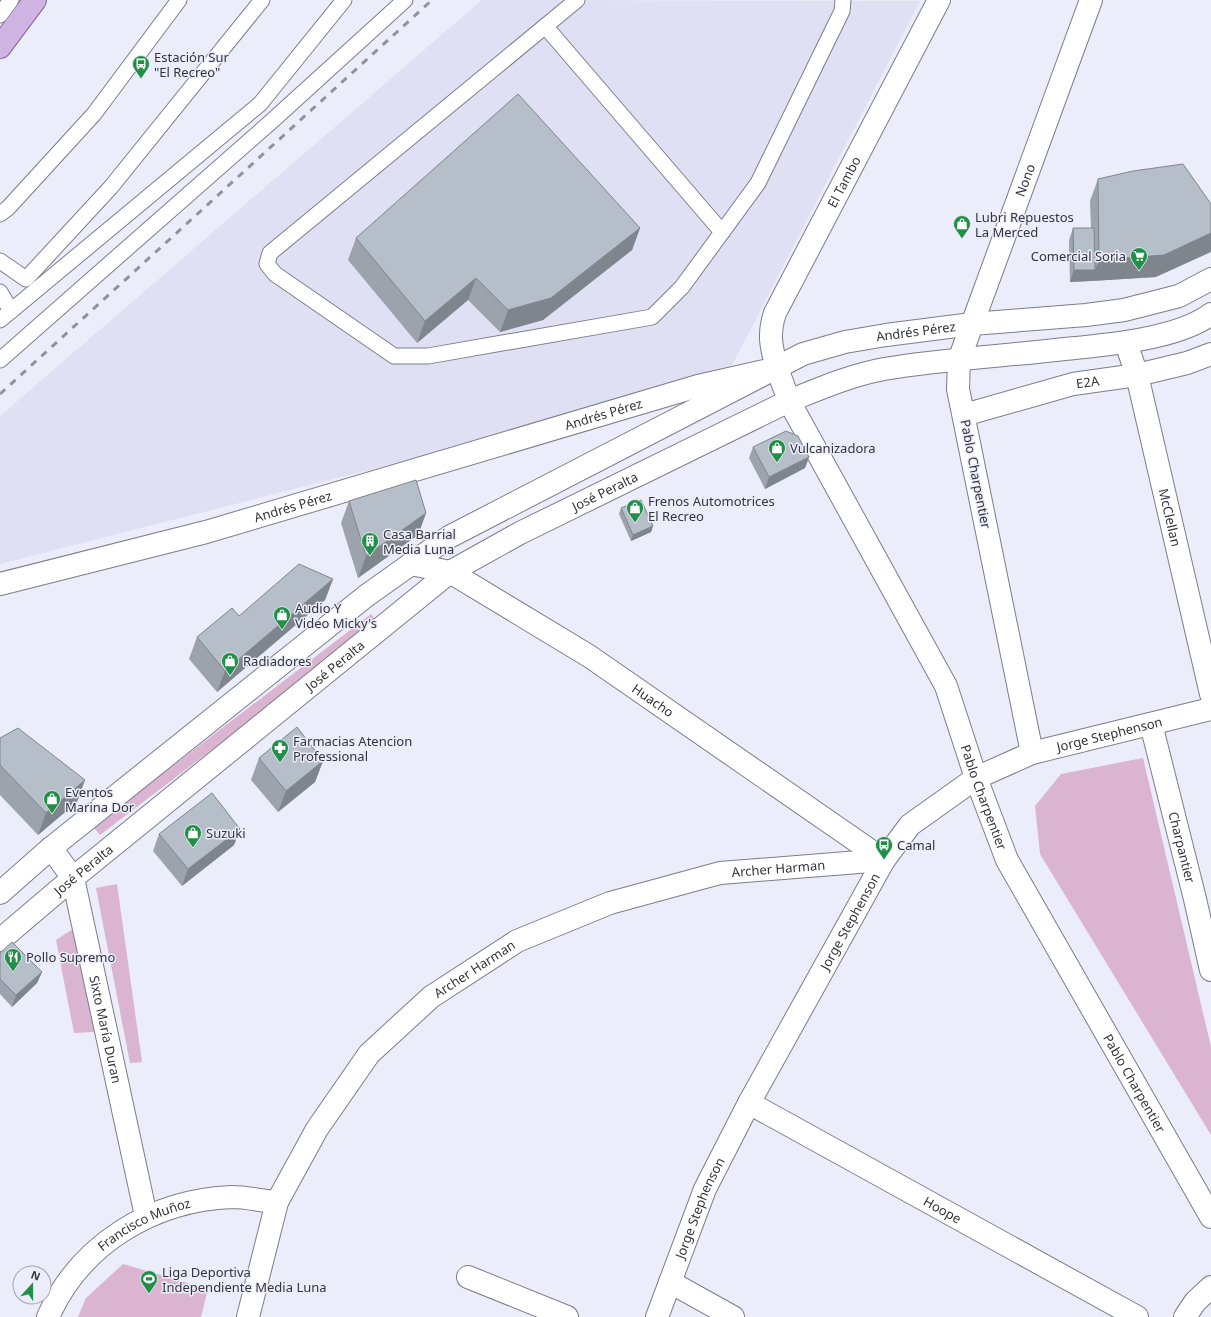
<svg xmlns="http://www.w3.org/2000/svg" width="1211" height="1317" viewBox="0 0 1211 1317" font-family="'Noto Sans',sans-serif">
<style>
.built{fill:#dfe0f4}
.green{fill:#dab4d0}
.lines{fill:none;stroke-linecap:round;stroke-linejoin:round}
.service-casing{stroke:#7c7d89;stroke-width:17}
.minor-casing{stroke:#7c7d89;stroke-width:24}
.tertiary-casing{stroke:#7c7d89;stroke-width:24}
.secondary-casing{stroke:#7c7d89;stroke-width:24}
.primary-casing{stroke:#83669c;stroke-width:24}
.service{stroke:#fff;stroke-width:15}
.minor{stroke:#fff;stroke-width:22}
.tertiary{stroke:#fff;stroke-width:22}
.secondary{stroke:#fff;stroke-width:22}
.primary{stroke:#ceb3e3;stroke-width:22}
.rail{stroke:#91929b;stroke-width:3;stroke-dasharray:7 7;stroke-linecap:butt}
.wall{fill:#9da3ad}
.shaded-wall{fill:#7f858d}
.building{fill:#b6bec9;stroke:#7f858d}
.labels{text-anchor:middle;stroke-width:3;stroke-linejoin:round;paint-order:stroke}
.poi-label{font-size:13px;fill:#34353a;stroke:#ecedfa;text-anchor:start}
.street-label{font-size:13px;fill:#34353a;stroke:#ecedfa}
</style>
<rect width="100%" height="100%" fill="#ecedfa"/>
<path class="built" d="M482,0L920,1L725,379L0,564V416Z"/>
<g class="green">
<path d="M371,614L378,623L100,835L93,827Z"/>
<path d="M1143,758L1211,1047V1135L1040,854L1035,806L1061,774Z"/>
<path d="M117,884L142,1062L130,1063L96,888Z"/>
<path d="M73,929L95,1032L74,1033L56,940Z"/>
<path d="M123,1264L208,1289L201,1317H78L86,1298Z"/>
</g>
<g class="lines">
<defs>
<g id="service">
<path d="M577,0L270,253L267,264L275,274L394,356H428L652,317L682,287L758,183L842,11L843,0"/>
<path d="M0,15L11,0"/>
<path d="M545,26L722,232"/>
<path d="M0,214L8,208L94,114L179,0"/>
<path d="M0,261L26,279L111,187L262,0"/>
<path d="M0,292L11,311"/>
<path d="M0,320L260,104L344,0"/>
<path d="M0,360L273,120L405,0"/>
</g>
<g id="minor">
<path id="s1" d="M1126,343L1137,375L1211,694"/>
<path id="s2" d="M964,415L1073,384L1137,375L1187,363L1211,354"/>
<path id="s3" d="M411,564L450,572L589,656L884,860"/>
<path id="s4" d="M0,584L206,532L698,386L777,368C771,347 768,334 775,313L939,0"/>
<path id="s5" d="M1151,724L1195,899L1211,970"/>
<path id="s6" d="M1032,753L958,389L959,360L1091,0"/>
<path id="s7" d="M51,848L73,878L146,1216"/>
<path id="s8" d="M749,1103L1137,1317"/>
<path d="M468,1277L567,1317"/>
<path d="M670,1282L733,1317"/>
<path id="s9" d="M48,1317C80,1244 153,1200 232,1197C246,1197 262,1201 277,1202"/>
<path id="s10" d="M248,1317L277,1202L317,1129L369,1054L431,997L517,941L610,903L720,873L884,860"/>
<path id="s11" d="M657,1317L705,1189L749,1103L884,860L910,825L976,778L1032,753L1211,709"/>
</g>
<g id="tertiary">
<path id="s12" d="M777,368L789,401L946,686L976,778L1007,860L1211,1217"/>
<path d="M1185,1317L1195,1302L1211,1287"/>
</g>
<g id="secondary">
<path id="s13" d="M0,893L51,848L366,596L449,537L803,354L845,342L886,335L972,324L1086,315L1124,310L1179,296L1211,279"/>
<path id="s14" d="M0,940L73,878L450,572L520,533L789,401C819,389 851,375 884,369C943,359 1005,356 1065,349C1106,345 1178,339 1211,314"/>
</g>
<path id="primary" d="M0,47L35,0"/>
</defs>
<use href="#service" class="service-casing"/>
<use href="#minor" class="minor-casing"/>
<use href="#tertiary" class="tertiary-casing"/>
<use href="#secondary" class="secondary-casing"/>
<use href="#primary" class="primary-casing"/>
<use href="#service" class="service"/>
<use href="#minor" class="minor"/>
<use href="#tertiary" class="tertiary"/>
<use href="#secondary" class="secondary"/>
<use href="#primary" class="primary"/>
<path class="rail" d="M0,394L432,0"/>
</g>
<g class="wall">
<path d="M1098,179L1156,277L1091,281L1070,282L1069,240L1073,228H1091L1090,201Z"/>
<path d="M640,228L632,250L543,320L500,332L468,300L417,343L348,260L356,238Z"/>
<path d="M753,447L809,457L805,468L765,489L749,458Z"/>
<path d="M349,501L426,513L418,535L358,578L341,523Z"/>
<path d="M621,508L653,526L651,532L631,541L619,514Z"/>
<path d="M333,579L325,600L217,692L189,659L197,637Z"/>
<path d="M0,738L77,802L38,835L0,795Z"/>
<path d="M259,758L323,761L315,782L278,812L251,780Z"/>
<path d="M240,829L234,845L182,886L153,851L159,834Z"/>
<path d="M0,953L42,972L37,983L12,1007L0,994Z"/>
</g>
<g class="shaded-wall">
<path d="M640,228L632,250L543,320L500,332L508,310Z"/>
<path d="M1211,233V252L1156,277L1091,281L1070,282L1074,270H1095L1099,260Z"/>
<path d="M476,278L468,300L417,343L425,321Z"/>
<path d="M809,457L805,468L765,489L769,477Z"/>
<path d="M426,513L418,535L358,578L366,556Z"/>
<path d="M653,526L651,532L631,541L633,535Z"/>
<path d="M333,579L325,600L217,692L225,671Z"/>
<path d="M323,761L315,782L278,812L286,791Z"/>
<path d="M85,780L77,802L38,835L46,813Z"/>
<path d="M240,829L234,845L182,886L188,869Z"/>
<path d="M42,972L37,983L12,1007L16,995Z"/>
</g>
<g class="building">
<path d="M518,94L640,228L551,298L508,310L476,278L425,321L356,238Z"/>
<path d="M1183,164L1211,204V233L1164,255L1099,260L1098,179L1133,171Z"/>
<path d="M1073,228H1094L1095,270H1074Z"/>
<path d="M786,431L798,436L809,457L769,477L753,447Z"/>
<path d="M416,480L426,513L366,556L349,501Z"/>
<path d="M641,500L653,526L633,535L621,508Z"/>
<path d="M299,564L333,579L225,671L197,637L232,608L239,616Z"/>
<path d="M297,727L323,761L286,791L259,758Z"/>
<path d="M18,728L85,780L46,813L0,765V738Z"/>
<path d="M212,793L240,829L188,869L159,834Z"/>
<path d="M12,942L42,972L16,995L0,979V953Z"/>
</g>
<defs>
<symbol id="bus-pin" viewBox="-11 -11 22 30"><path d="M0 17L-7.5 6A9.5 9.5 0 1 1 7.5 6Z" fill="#218f47" stroke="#ecedfa"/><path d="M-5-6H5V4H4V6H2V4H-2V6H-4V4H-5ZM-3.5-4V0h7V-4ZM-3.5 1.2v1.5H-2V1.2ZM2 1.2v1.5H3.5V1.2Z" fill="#fff"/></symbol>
<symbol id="shop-pin" viewBox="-11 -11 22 30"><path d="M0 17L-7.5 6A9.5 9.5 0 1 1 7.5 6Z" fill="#218f47" stroke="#ecedfa"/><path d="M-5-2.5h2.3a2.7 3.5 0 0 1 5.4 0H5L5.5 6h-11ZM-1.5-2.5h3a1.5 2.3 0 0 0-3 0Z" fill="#fff"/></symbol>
<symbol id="supermarket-pin" viewBox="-11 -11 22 30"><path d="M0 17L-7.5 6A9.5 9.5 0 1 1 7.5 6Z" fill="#218f47" stroke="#ecedfa"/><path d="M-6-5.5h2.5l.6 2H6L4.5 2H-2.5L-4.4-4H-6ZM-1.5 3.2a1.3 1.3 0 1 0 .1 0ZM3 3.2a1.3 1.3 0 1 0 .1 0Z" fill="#fff"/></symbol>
<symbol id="building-pin" viewBox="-11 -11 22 30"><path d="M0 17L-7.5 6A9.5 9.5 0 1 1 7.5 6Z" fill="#218f47" stroke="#ecedfa"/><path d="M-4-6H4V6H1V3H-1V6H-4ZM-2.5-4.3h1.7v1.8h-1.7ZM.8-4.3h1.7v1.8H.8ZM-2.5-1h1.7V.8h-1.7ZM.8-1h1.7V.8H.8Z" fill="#fff"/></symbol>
<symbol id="pharmacy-pin" viewBox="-11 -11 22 30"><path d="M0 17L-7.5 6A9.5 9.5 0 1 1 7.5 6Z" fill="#218f47" stroke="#ecedfa"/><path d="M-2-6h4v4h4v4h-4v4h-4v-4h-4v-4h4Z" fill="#fff"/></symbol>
<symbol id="restaurant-pin" viewBox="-11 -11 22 30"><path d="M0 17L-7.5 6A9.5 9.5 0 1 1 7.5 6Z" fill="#218f47" stroke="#ecedfa"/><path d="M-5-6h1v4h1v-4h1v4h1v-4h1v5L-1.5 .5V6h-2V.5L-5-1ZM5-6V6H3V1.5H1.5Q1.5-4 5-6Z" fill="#fff"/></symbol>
<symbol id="stadium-pin" viewBox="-11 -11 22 30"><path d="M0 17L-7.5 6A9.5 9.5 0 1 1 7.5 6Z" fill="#218f47" stroke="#ecedfa"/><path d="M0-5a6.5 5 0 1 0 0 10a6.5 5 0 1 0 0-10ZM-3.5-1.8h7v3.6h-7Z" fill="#fff"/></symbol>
</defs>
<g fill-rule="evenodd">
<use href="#bus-pin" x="131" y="54" width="20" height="27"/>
<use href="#shop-pin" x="952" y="214" width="20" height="27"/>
<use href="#supermarket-pin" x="1129" y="246" width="20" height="27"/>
<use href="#shop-pin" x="767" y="438" width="20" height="27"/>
<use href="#shop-pin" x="625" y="498" width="20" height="27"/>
<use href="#building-pin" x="360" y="531" width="20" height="27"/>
<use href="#shop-pin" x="272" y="605" width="20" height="27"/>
<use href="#shop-pin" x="220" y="651" width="20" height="27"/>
<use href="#pharmacy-pin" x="270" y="738" width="20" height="27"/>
<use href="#shop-pin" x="42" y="789" width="20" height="27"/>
<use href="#shop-pin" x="183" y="823" width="20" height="27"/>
<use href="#bus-pin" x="874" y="835" width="20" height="27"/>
<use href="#restaurant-pin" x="3" y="947" width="20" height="27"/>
<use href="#stadium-pin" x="139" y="1269" width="20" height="27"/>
</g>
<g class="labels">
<g class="poi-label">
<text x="154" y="62">Estación Sur<tspan x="154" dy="15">"El Recreo"</tspan></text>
<text x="975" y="222">Lubri Repuestos<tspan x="975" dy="15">La Merced</tspan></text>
<text x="1126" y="261" text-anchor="end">Comercial Soria</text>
<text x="790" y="453">Vulcanizadora</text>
<text x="648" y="506">Frenos Automotrices<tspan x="648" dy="15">El Recreo</tspan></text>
<text x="383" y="539">Casa Barrial<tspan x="383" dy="15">Media Luna</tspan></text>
<text x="295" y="613">Audio Y<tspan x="295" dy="15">Video Micky's</tspan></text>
<text x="243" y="666">Radiadores</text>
<text x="293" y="746">Farmacias Atencion<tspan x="293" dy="15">Professional</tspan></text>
<text x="65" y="797">Eventos<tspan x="65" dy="15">Marina Dor</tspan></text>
<text x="206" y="838">Suzuki</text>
<text x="897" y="850">Camal</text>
<text x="26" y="962">Pollo Supremo</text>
<text x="162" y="1277">Liga Deportiva<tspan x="162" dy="15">Independiente Media Luna</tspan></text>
</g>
<g class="street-label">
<text dy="5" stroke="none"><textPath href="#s6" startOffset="592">Nono</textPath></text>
<text dy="5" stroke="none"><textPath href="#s4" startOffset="1011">El Tambo</textPath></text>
<text dy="5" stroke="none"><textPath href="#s13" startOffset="1087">Andrés Pérez</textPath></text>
<text dy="5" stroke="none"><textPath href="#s2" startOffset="128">E2A</textPath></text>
<text dy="5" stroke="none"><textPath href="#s4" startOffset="627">Andrés Pérez</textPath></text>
<text transform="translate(976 474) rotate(79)" y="5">Pablo Charpentier</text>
<text dy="5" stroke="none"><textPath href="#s14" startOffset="756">José Peralta</textPath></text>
<text dy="5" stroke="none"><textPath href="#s4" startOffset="303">Andrés Pérez</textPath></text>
<text dy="5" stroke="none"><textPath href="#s1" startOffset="180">McClellan</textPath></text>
<text dy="5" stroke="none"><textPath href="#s14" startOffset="433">José Peralta</textPath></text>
<text dy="5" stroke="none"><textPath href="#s3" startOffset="280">Huacho</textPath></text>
<text dy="5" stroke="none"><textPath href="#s11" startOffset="777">Jorge Stephenson</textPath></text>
<text dy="5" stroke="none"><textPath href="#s12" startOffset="478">Pablo Charpentier</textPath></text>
<text dy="5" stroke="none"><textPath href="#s5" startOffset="127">Charpantier</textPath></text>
<text dy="5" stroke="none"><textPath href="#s10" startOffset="753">Archer Harman</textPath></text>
<text dy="5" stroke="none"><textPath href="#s14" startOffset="109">José Peralta</textPath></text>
<text dy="5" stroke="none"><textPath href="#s11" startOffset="441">Jorge Stephenson</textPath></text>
<text dy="5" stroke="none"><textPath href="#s10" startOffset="429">Archer Harman</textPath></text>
<text dy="5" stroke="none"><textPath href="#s7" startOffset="192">Sixto María Duran</textPath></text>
<text dy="5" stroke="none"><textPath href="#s12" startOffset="802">Pablo Charpentier</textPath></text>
<text dy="5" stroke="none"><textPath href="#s11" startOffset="117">Jorge Stephenson</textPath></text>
<text dy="5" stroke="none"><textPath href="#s8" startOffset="221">Hoope</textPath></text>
<text dy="5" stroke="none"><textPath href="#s9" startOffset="138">Francisco Muñoz</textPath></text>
</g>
</g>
<g transform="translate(32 1285) rotate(21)"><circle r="19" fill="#ecedfa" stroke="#a2a3ad"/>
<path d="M0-3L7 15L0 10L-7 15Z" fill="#218f47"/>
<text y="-6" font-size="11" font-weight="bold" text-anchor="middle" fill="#34353a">N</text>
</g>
</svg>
